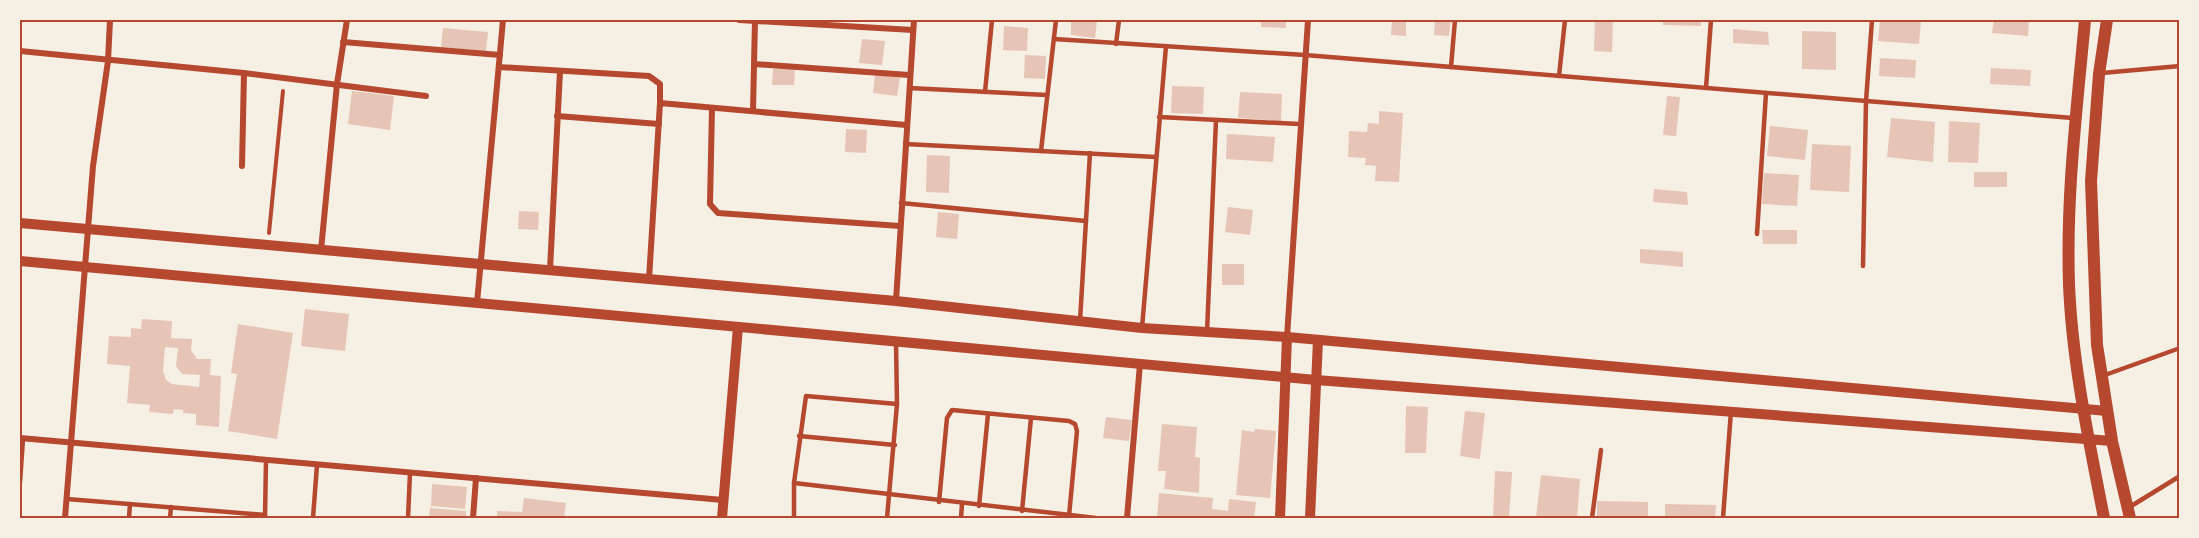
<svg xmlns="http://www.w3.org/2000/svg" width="2199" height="538" viewBox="0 0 2199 538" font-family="'Roboto Condensed',sans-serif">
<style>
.building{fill:#e6c5b7;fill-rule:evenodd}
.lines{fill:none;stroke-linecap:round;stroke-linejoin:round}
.path{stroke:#b5482f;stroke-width:4}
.service{stroke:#b5482f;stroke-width:4.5}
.minor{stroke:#b5482f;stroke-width:6}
.tertiary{stroke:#b5482f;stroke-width:10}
.secondary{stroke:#b5482f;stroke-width:12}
.neatline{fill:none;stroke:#b5482f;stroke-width:2}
</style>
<rect width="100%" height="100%" fill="#f6efe4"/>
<g class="building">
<path d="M1071,20H1097L1095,38L1071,35Z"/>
<path d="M1261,20H1286V28L1261,27Z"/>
<path d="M1392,20H1406V36L1391,35Z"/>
<path d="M1435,20H1451L1449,36L1434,35Z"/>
<path d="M1595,20H1613L1612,52L1594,51Z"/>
<path d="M1663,20H1701V26L1663,25Z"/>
<path d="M1880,20H1921L1919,44L1878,41Z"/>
<path d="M1994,20H2029L2028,36L1992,33Z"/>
<path d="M1004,26L1028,28L1027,51L1003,50Z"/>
<path d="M443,28L488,32L486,51L441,47Z"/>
<path d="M1733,29L1768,32L1769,45L1733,43Z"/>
<path d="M1802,31L1836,32V70L1802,69Z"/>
<path d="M862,39L885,41L882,65L859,63Z"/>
<path d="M1025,55L1046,56L1045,79L1024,78Z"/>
<path d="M1880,58L1916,60L1915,78L1879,76Z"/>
<path d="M1991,68L2031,70L2030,86L1990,84Z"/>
<path d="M773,69H795L794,85H772Z"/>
<path d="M875,74L900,78L897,96L873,93Z"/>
<path d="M1172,86L1204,87L1203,114L1171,113Z"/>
<path d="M352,91L394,96L390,130L348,124Z"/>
<path d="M1240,92L1282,94L1281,121L1238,118Z"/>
<path d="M1667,96L1680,97L1676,136L1663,135Z"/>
<path d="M1379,111L1403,113L1399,182L1375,181L1376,166L1365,165L1366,158L1348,157L1349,131L1367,132L1368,123L1379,124Z"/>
<path d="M1891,118L1935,122L1933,162L1887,157Z"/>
<path d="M1949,121L1980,123L1978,163L1948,162Z"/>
<path d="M1770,126L1808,130L1805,160L1767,156Z"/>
<path d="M846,129L867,130L866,153L845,152Z"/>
<path d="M1227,134L1275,137L1273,162L1226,159Z"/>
<path d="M1812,144L1851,146L1849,192L1810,190Z"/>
<path d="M927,155L950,156L949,193L926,192Z"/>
<rect x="1974" y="172" width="33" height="15"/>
<path d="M1764,173L1799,175L1797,206L1762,204Z"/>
<path d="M1654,189L1687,192L1688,205L1653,202Z"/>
<path d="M1228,207L1253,210L1250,235L1225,232Z"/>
<path d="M519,211L539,212L538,230L518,229Z"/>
<path d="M938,212L959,214L957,239L936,237Z"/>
<path d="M1762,230H1797V244H1763Z"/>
<path d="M1640,249L1683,252V267L1640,263Z"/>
<rect x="1222" y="264" width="22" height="21"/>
<path d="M305,309L349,314L345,351L301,346Z"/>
<path d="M142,319L172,321L171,338L192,339L191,350L197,359H211L210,375L221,376L219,427L196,425V414L183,413V410L174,409L173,414L149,412L150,405L127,403L130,366L107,364L109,336L131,337V328L141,329ZM165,347L178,348L176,366L182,374L200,375L199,387L172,384L166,380L163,371Z"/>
<path d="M238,324L293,333L277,439L228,431L237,374L231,373Z"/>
<path d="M1406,406L1428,407L1426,453H1405Z"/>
<path d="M1465,411L1485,413L1480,459L1460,456Z"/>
<path d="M1106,417L1132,420L1129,441L1103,438Z"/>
<path d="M1162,424L1197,427L1195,457L1200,458L1199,493L1164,489L1166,471H1158Z"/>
<path d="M1255,429L1276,431L1270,498L1236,495L1242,430L1254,432Z"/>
<path d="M1495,471L1512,472L1509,518H1493Z"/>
<path d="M1541,475L1580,479L1577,518H1536Z"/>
<path d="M432,484L467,487L465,509L431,506Z"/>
<path d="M1159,493L1213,498L1212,509L1228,511L1229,499L1256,502L1254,518H1157Z"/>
<path d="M524,498L566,503L564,518H497V511L522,512Z"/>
<path d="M1597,501L1648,502V518H1597Z"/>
<path d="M1665,504L1716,505L1715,518H1665Z"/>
<path d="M430,508L466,511V518H429Z"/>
</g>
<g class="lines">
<path class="path" d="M269,233L283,91"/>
<g class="service">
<path d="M1054,39L1305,55L2073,118"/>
<path d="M1116,44L1119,20"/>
<path d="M1451,67L1455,20"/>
<path d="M2102,73L2180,66"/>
<path d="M1559,76L1565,20"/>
<path d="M909,88L1047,95"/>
<path d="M1706,88L1711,20"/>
<path d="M985,92L992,20"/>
<path d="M1159,117L1299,124"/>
<path d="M905,144L1156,157"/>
<path d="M1041,151L1056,20"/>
<path d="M901,203L1086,221"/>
<path d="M1757,234L1766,93"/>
<path d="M1863,266L1866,101L1872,20"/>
<path d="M1080,321L1090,153"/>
<path d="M1142,328L1166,46"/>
<path d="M1207,332L1216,120"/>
<path d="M2105,375L2180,348"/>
<path d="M897,404L806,396L794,483L1096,518"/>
<path d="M799,436L895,445"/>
<path d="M20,482L23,439"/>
<path d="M67,499L265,515"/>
<path d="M939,502L947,418L952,410L1069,421L1075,424L1077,431L1069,516"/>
<path d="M979,506L988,414"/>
<path d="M2128,508L2180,476"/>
<path d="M1022,511L1031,418"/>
<path d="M129,518L130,504"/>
<path d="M170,518L171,507"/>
<path d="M265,518L266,460"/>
<path d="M313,518L317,465"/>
<path d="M408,518L410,473"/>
<path d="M794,518V483"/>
<path d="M887,518L897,404L896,342"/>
<path d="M961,518L962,504"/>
<path d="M1592,518L1601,450"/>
<path d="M1723,518L1731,411"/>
</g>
<g class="minor">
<path d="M739,20L913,30"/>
<path d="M343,42L500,55"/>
<path d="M20,51L244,73L426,96"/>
<path d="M754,64L909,75"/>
<path d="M499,67L649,76L660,84V103"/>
<path d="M712,108L710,204L718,213L900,226"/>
<path d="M753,111L755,20"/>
<path d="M557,116L659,124"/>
<path d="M242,166L244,73"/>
<path d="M321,250L337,84L347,20"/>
<path d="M550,270L560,71"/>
<path d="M649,279L660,103L906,125"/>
<path d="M896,301L914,20"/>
<path d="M477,303L503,20"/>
<path d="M1287,337L1308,20"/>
<path d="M20,438L723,500"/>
<path d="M65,518L93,166L108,61L110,20"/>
<path d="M473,518L476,478"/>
<path d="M1127,518L1140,364"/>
</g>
<g class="tertiary">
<path d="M20,223L896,301L1142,328L1287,337L2107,411"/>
<path d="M20,261L1316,380L2112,441"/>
<path d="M722,518L738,327"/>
<path d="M1280,518L1287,337"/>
<path d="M1310,518L1318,340"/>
</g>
<g class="secondary">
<path d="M2085,20C2077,108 2066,195 2069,284C2072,362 2089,441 2104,518"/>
<path d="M2107,20L2099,74L2091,181L2097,345L2112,441L2130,518"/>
</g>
</g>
<rect width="2199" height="538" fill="none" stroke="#f6efe4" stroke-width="42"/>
<rect x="21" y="21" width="2157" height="496" class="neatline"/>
</svg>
